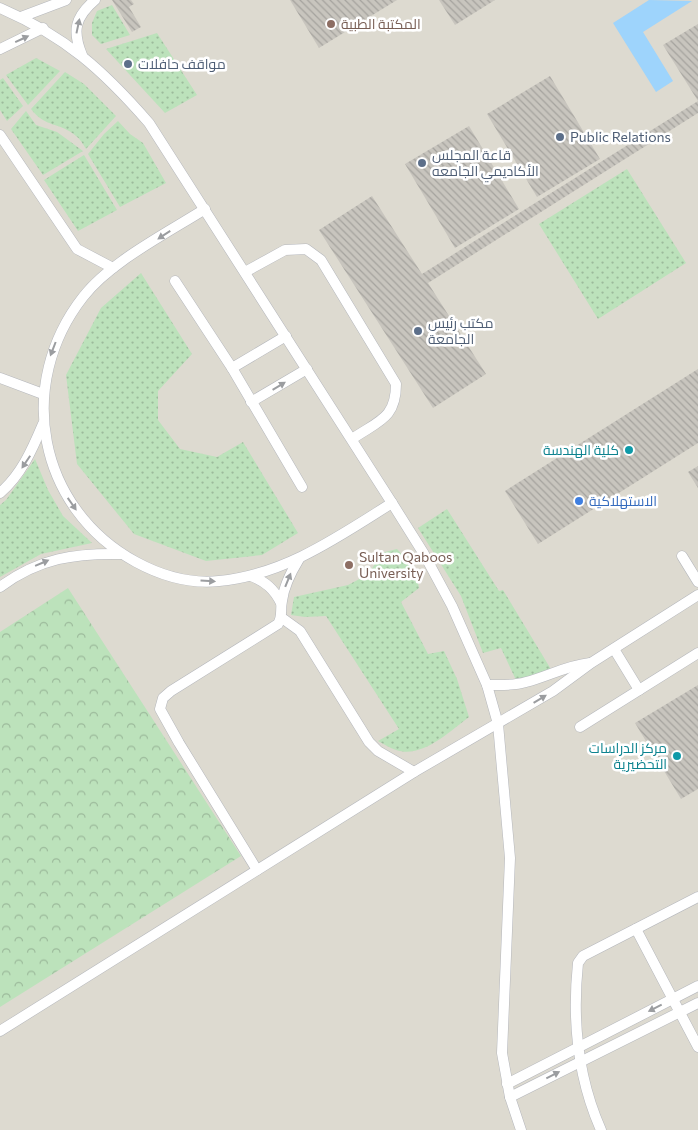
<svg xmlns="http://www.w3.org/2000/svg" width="698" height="1130" viewBox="0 0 698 1130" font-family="Commissioner,Cairo,sans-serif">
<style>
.education{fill:#dddad0}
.grass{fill:url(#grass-dots)}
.forest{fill:url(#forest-crowns)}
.water{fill:#9ed4fc}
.building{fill:url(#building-back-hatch)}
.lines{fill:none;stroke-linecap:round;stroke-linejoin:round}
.service-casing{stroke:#b5b7bc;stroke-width:11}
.service{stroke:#fff;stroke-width:10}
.oneway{fill:#9b9da0}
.education-dot{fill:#8d6e63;stroke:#fff;stroke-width:2}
.service-dot{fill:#5c6f8a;stroke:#fff;stroke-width:2}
.culture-dot{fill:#0f9aa8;stroke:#fff;stroke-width:2}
.shop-dot{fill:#3f7fe0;stroke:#fff;stroke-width:2}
.labels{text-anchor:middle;stroke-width:5;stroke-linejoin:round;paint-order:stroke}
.education-label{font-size:14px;fill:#785e54;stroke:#fff;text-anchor:start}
.service-label{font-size:14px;fill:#4e5e75;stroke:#fff;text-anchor:start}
.culture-label{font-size:14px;fill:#0d838f;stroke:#fff;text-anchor:end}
.shop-label{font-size:14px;fill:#366cbe;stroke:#fff;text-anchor:start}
</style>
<defs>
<pattern id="grass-dots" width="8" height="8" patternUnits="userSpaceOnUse" patternTransform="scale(1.25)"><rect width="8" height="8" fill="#bce2bb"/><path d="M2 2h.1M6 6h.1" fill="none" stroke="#9cba9b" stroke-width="1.8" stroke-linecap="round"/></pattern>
<pattern id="forest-crowns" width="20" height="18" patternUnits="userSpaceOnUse" patternTransform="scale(1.25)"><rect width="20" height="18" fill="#bce2bb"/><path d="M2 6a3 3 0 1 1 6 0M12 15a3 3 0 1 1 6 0" fill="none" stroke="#9cba9b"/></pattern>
<pattern id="building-back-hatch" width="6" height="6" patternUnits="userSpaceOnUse" patternTransform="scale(1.25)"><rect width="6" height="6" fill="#c8c5be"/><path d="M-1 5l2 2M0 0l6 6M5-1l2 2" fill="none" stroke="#a5a39e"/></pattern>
</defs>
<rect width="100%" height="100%" fill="#ebe8df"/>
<rect class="education" x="0" y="0" width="698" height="1130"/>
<g class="grass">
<path d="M112,5L130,35L101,44L92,35V23L97,11Z"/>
<path d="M157,33L197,95L165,113L106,49Z"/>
<path d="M36,58L60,71L28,105L6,75Z"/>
<path d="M65,72L84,84L116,116L86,149C83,144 80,139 76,136C60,122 45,128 31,109Z"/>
<path d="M3,78L23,106L7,121L0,110V80Z"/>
<path d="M26,111L36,125L57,132L83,151L43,175L11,129Z"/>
<path d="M118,121L130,134L143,143L166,183L120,207L88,154L104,134Z"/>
<path d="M84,155L117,210L78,231L44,180Z"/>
<path d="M627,169L686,263L598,319L539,224Z"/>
<path d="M141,273L192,354L158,391V420L180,449L217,457L243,442L298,533L262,555L206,561L134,534L77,464L66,375L101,308Z"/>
<path d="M35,459L48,490L63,516L92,543L41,554L0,577V505L6,500Z"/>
<path d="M447,509L499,591L503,590L552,671L516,680L501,648L483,653L461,596L418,528Z"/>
<path d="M397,549L415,569L419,588L401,602L428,654L444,651L457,679L469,717C450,731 422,759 396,750C390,748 384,744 378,741L399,729L326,616L305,617L291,615L294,597L348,585L369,574L381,553Z"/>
</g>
<path class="forest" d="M68,588L241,856L0,1007V632Z"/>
<path class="water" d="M649,0L692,1L643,32L673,81L656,92L613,23Z"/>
<g class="building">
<path d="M112,0H131L134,4L129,7L141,27L132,32Z"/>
<path d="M290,0H397L319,48Z"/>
<path d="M439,0H495L455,25Z"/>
<path d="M698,24V101L663,45Z"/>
<path d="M550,76L600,159L537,197L487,114Z"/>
<path d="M698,101V113L428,283L486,374L433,408L319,230L372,196L422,274Z"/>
<path d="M469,126L519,209L455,248L405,164Z"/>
<path d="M698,369V443L538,544L505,491Z"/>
<path d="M698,466V488L688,472Z"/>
<path d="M698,685V789L681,799L635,723Z"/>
</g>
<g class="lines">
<defs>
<g id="service">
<path d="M0,8C65,36 103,70 149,123L392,503L424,554L452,606L487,685L498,724L510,858L502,1053L510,1097L521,1130"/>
<path d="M21,17L66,0"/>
<path d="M0,49L43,28"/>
<path d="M82,55C72,31 75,17 95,0"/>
<path d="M0,135L77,249L113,268"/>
<path d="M205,209C167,233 110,262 83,297C15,384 37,508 136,562C160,575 190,584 219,581C284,575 338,537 392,503"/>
<path d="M245,272L285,250L306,249L321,260L396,384C396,419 378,421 352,439"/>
<path d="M175,281L232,368L302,487"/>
<path d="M232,368L286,336"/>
<path d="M0,378L43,394"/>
<path d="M251,402L307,369"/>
<path d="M0,493C21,475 32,450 43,424"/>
<path d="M682,556L698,582"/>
<path d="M251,576C266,582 274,589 281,603"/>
<path d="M0,587C39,558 75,553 122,554"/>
<path d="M282,618L300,631L369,742L378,751L414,772"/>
<path d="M614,649L639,690"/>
<path d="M487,685C501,685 513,686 526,682C549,676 565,666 590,663"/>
<path d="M580,727L698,653"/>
<path d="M257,870L179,743L160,709L163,698L171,691L278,624C283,616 280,610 282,601C284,585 291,572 299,559"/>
<path d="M636,929L698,1047"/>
<path d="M0,1031L414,772L553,691L591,663L698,595"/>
<path d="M507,1084L698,986"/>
<path d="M510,1097L698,1003"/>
<path d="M601,1130C577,1076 572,1021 578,963L583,956L698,897"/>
</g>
</defs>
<use href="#service" class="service-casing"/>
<use href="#service" class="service"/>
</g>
<defs><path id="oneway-solid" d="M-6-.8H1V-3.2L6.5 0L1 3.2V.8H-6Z" transform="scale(1.25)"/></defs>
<g class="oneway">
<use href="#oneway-solid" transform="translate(78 26) rotate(-78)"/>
<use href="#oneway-solid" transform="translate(22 39) rotate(-25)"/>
<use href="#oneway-solid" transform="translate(164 235) rotate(147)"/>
<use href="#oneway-solid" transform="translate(53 349) rotate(111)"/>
<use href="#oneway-solid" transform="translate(279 386) rotate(-31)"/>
<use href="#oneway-solid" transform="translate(26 462) rotate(124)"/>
<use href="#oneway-solid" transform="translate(72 504) rotate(55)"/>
<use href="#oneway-solid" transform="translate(42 563) rotate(-23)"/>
<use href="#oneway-solid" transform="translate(288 580) rotate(-68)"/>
<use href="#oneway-solid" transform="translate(208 581) rotate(3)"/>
<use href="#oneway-solid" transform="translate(540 699) rotate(-31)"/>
<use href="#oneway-solid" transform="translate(655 1008) rotate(153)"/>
<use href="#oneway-solid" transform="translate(553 1075) rotate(-27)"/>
</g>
<g class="education-dot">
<circle cx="331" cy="24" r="5"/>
<circle cx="349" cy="565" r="5"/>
</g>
<g class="service-dot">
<circle cx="128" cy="64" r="5"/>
<circle cx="560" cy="137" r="5"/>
<circle cx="422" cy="163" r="5"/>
<circle cx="418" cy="331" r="5"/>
</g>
<g class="culture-dot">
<circle cx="629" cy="450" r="5"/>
<circle cx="677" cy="756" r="5"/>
</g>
<circle class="shop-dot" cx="579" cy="501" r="5"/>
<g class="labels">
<g class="education-label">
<text x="341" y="29">المكتبة الطبية</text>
<text x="359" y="562">Sultan Qaboos<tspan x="359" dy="16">University</tspan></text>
</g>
<g class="service-label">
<text x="138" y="69">مواقف حافلات</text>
<text x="570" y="142">Public Relations</text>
<text x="432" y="160">قاعة المجلس<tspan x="432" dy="16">الأكاديمي الجامعه</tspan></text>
<text x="428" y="328">مكتب رئيس<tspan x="428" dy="16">الجامعة</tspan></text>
</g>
<g class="culture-label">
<text x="619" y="455">كلية الهندسة</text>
<text x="667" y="753">مركز الدراسات<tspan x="667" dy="16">التحضيرية</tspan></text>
</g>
<g class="shop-label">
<text x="589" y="506">الاستهلاكية</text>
</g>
</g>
</svg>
